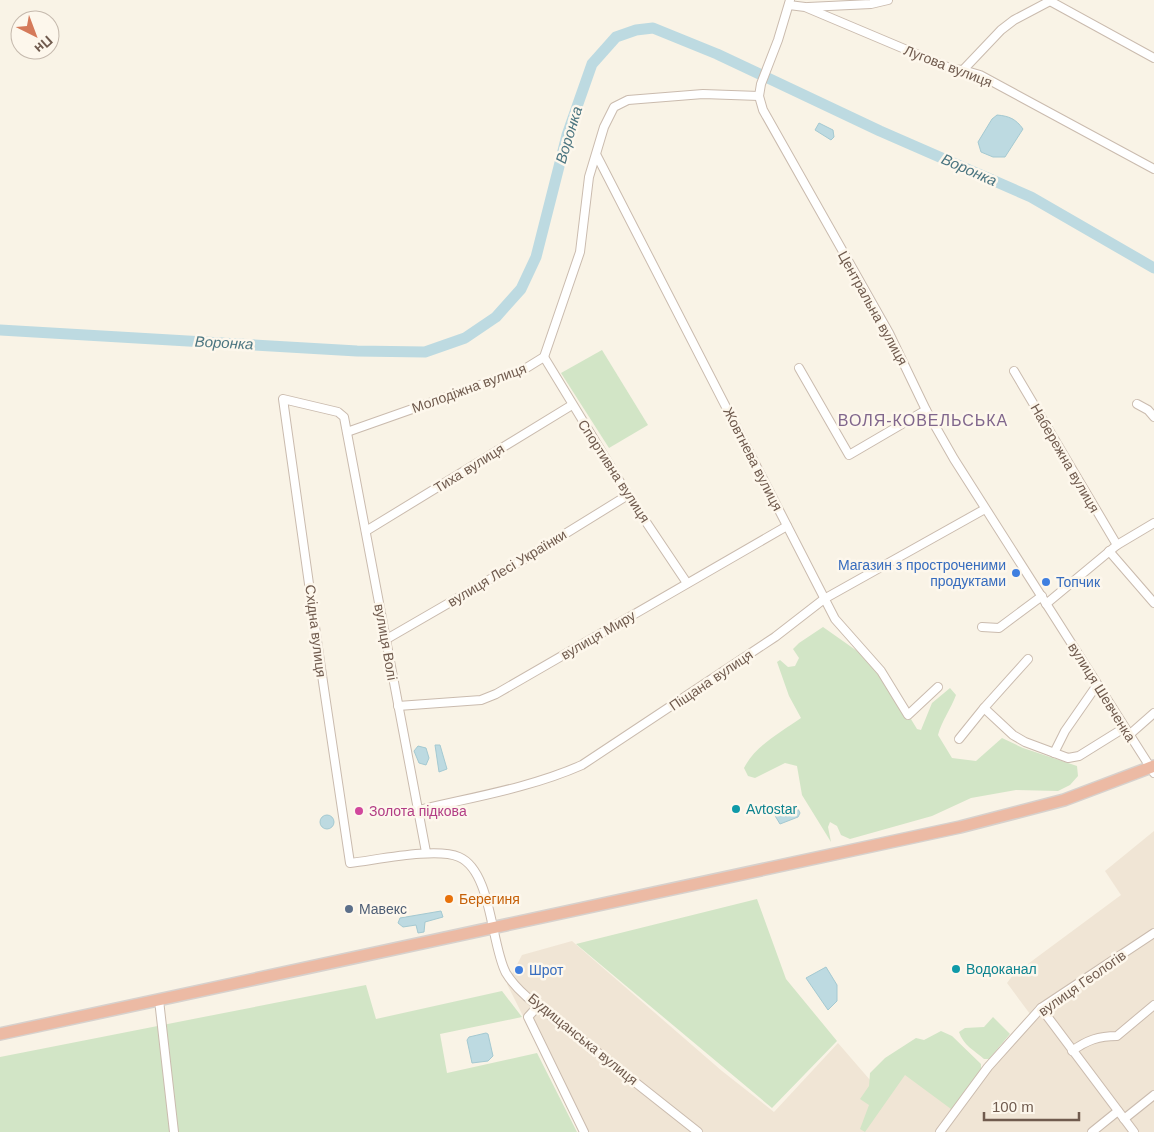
<svg xmlns="http://www.w3.org/2000/svg" width="1154" height="1132" viewBox="0 0 1154 1132" font-family="Arial,sans-serif">
<style>
.residential{fill:#f0e5d5}
.green{fill:#d2e5c6}
.water{fill:#bddae1;stroke:#a4c9d1}
.lines{fill:none;stroke-linecap:round;stroke-linejoin:round}
.river{stroke:#bddae1;stroke-width:11}
.minor-casing{stroke:#cabbae;stroke-width:10}
.highway-casing{stroke:#d7d1cd;stroke-width:14}
.minor{stroke:#fff;stroke-width:8}
.highway{stroke:#ecbaa4;stroke-width:11}
.shop-dot{fill:#3f7fe0;stroke:#fdf7ec;stroke-width:2}
.culture-dot{fill:#0f9aa8;stroke:#fdf7ec;stroke-width:2}
.hotel-dot{fill:#d1479c;stroke:#fdf7ec;stroke-width:2}
.food-dot{fill:#e8710a;stroke:#fdf7ec;stroke-width:2}
.service-dot{fill:#5c6f8a;stroke:#fdf7ec;stroke-width:2}
.labels{text-anchor:middle;stroke-width:5;stroke-linejoin:round;paint-order:stroke}
.street-label{font-size:14px;fill:#705b4e;stroke:#fdf7ec}
.shop-label{font-size:14px;fill:#366cbe;stroke:#fdf7ec;text-anchor:start}
.culture-label{font-size:14px;fill:#0d838f;stroke:#fdf7ec;text-anchor:start}
.hotel-label{font-size:14px;fill:#b23c85;stroke:#fdf7ec;text-anchor:start}
.food-label{font-size:14px;fill:#c56008;stroke:#fdf7ec;text-anchor:start}
.service-label{font-size:14px;fill:#4e5e75;stroke:#fdf7ec;text-anchor:start}
.water-label{font-size:15px;font-style:italic;fill:#4b7580;stroke:#fdf7ec}
.quarter-label{font-size:16px;letter-spacing:1px;fill:#80668c;stroke:#fdf7ec}
</style>
<rect width="100%" height="100%" fill="#f9f3e6"/>
<path class="residential" d="M1154,831V1132H581L507,984L522,955L572,941L722,1071L774,1112L838,1043L883,1095L902,1068L953,1102L1030,1014L1007,983L1013,975L1121,895L1105,871Z"/>
<g class="green">
<path d="M602,350L648,425L609,448L561,373Z"/>
<path d="M823,627L867,658L903,706L917,729L921,730L932,703L950,688L956,695C951,709 942,720 938,735L952,758L976,761L1002,738L1023,748L1077,766L1078,776L1070,785L1058,791L1016,790L971,798L932,816L850,839L841,835L837,826L830,822L828,827L831,842L802,795L797,766L785,763L755,778L748,776L744,768C755,746 781,732 801,718L789,696L777,662L780,660L788,667L795,666L799,658L793,649L799,643Z"/>
<path d="M757,899L786,979L837,1041L772,1108L576,944Z"/>
<path d="M366,985L376,1019L502,991L522,1017L440,1034L447,1073L537,1053L577,1132H0V1057Z"/>
<path d="M993,1017L1010,1034L989,1059H984C975,1051 963,1045 959,1032L965,1028L984,1027Z"/>
<path d="M941,1031L952,1036L981,1064V1071L951,1109L905,1075L865,1132L860,1129L869,1105L860,1099L869,1086L870,1073L885,1058L916,1038L924,1040Z"/>
</g>
<g class="water">
<path d="M997,115C1009,116 1016,119 1023,129L1005,157H993L981,152L978,142L992,119Z"/>
<path d="M819,123L833,130L834,137L831,140L815,130Z"/>
<path d="M435,745H440L447,769L439,772Z"/>
<path d="M418,746L426,748L429,758L426,765L419,763L414,751Z"/>
<path d="M796,805L800,813L798,817L780,824L774,814L785,807Z"/>
<circle cx="327" cy="822" r="7"/>
<path d="M441,911L443,917L425,922L424,932L418,933L416,925L403,927L398,923L400,918Z"/>
<path d="M826,967L837,985V1001L828,1010L806,978Z"/>
<path d="M486,1033L488,1034L493,1056L488,1061L472,1063L467,1040L469,1037Z"/>
</g>
<g class="lines">
<path class="river" d="M0,330L357,351L425,352L465,338L496,317L521,289L536,257L567,135L592,64L616,37L636,30L653,28L717,54L880,131L1031,197L1154,268"/>
<defs>
<g id="minor">
<path d="M790,0L778,40L761,84L759,96L763,110L889,333L926,410L954,459L1154,773"/>
<path d="M789,5L805,7L952,69L963,70L980,75L1154,169"/>
<path d="M808,7L871,4L888,0"/>
<path d="M963,70L1001,30L1014,20L1050,1L1154,58"/>
<path d="M597,156L835,619L881,671L908,715L938,687"/>
<path d="M544,357L628,495L687,583"/>
<path d="M799,368L849,455L926,410"/>
<path d="M1014,371L1117,545"/>
<path d="M1137,404L1148,410L1154,417"/>
<path d="M347,432L523,370L544,357L580,252L589,177L604,127L614,107L628,100L703,94L759,96"/>
<path d="M366,531L572,405"/>
<path d="M1109,551L1154,603"/>
<path d="M1046,604L1117,545L1154,523"/>
<path d="M982,627L999,628L1042,596"/>
<path d="M385,640L513,566L628,495"/>
<path d="M1028,659L984,708L1013,735L1025,742L1068,758L1079,756L1124,728"/>
<path d="M398,706L481,700L496,694L787,526"/>
<path d="M1129,735L1154,713"/>
<path d="M959,739L984,708"/>
<path d="M1054,753L1065,731L1097,685"/>
<path d="M419,810C473,797 530,788 582,765L775,637L824,599L985,509"/>
<path d="M426,852L344,417L338,412L283,399L319,655L350,863C377,860 436,847 459,857C492,871 491,946 506,973C519,995 548,1013 568,1029C611,1063 655,1098 698,1132"/>
<path d="M159,1000L174,1132"/>
<path d="M539,1005L528,1017L584,1132"/>
<path d="M1041,1008L1134,1132"/>
<path d="M1072,1051C1087,1040 1099,1036 1117,1036L1154,1005"/>
<path d="M1124,1119L1154,1095"/>
<path d="M940,1132L988,1067L1041,1008L1154,933"/>
<path d="M1092,1132L1118,1111"/>
</g>
<path id="highway" d="M0,1034L960,827L1064,800L1154,766"/>
</defs>
<use href="#minor" class="minor-casing"/>
<use href="#highway" class="highway-casing"/>
<use href="#minor" class="minor"/>
<use href="#highway" class="highway"/>
</g>
<g class="shop-dot">
<circle cx="1016" cy="573" r="5"/>
<circle cx="1046" cy="582" r="5"/>
<circle cx="519" cy="970" r="5"/>
</g>
<g class="culture-dot">
<circle cx="736" cy="809" r="5"/>
<circle cx="956" cy="969" r="5"/>
</g>
<circle class="hotel-dot" cx="359" cy="811" r="5"/>
<circle class="food-dot" cx="449" cy="899" r="5"/>
<circle class="service-dot" cx="349" cy="909" r="5"/>
<g class="labels">
<g class="street-label">
<text transform="translate(948 66) rotate(21)" y="5">Лугова вулиця</text>
<text transform="translate(873 308) rotate(61)" y="5">Центральна вулиця</text>
<text transform="translate(469 388) rotate(-20)" y="5">Молодіжна вулиця</text>
<text transform="translate(1065 458) rotate(60)" y="5">Набережна вулиця</text>
<text transform="translate(753 459) rotate(63)" y="5">Жовтнева вулиця</text>
<text transform="translate(469 468) rotate(-32)" y="5">Тиха вулиця</text>
<text transform="translate(614 471) rotate(57)" y="5">Спортивна вулиця</text>
<text transform="translate(507 568) rotate(-31)" y="5">вулиця Лесі Українки</text>
<text transform="translate(316 631) rotate(83)" y="5">Східна вулиця</text>
<text transform="translate(598 635) rotate(-30)" y="5">вулиця Миру</text>
<text transform="translate(386 642) rotate(80)" y="5">вулиця Волі</text>
<text transform="translate(711 680) rotate(-34)" y="5">Піщана вулиця</text>
<text transform="translate(1102 692) rotate(58)" y="5">вулиця Шевченка</text>
<text transform="translate(1082 983) rotate(-35)" y="5">вулиця Геологів</text>
<text transform="translate(583 1039) rotate(39)" y="5">Будищанська вулиця</text>
</g>
<g class="shop-label">
<text x="1006" y="570" text-anchor="end">Магазин з простроченими<tspan x="1006" dy="16">продуктами</tspan></text>
<text x="1056" y="587">Топчик</text>
<text x="529" y="975">Шрот</text>
</g>
<g class="culture-label">
<text x="746" y="814">Avtostar</text>
<text x="966" y="974">Водоканал</text>
</g>
<g class="hotel-label">
<text x="369" y="816">Золота підкова</text>
</g>
<g class="food-label">
<text x="459" y="904">Берегиня</text>
</g>
<g class="service-label">
<text x="359" y="914">Мавекс</text>
</g>
<g class="water-label">
<text transform="translate(569 135) rotate(-73)" y="5">Воронка</text>
<text transform="translate(969 170) rotate(24)" y="5">Воронка</text>
<text transform="translate(224 343) rotate(3)" y="5">Воронка</text>
</g>
<g class="quarter-label">
<text x="923" y="426">ВОЛЯ-КОВЕЛЬСЬКА</text>
</g>
</g>
<g transform="translate(35 35) rotate(138)"><circle r="24" fill="#fdf7ec" stroke="#c5b9ad"/>
<path d="M0-4L9 19L0 12L-9 19Z" fill="#d57a5a"/>
<text y="-8" font-size="14" font-weight="bold" text-anchor="middle" fill="#705b4e">Пн</text>
</g>
<path d="M984 1112v8h95v-8" fill="none" stroke="#705b4e" stroke-width="2.5"/>
<text x="992" y="1112" font-size="15" fill="#705b4e" stroke="#fdf7ec" stroke-width="4" paint-order="stroke">100 m</text>
</svg>
